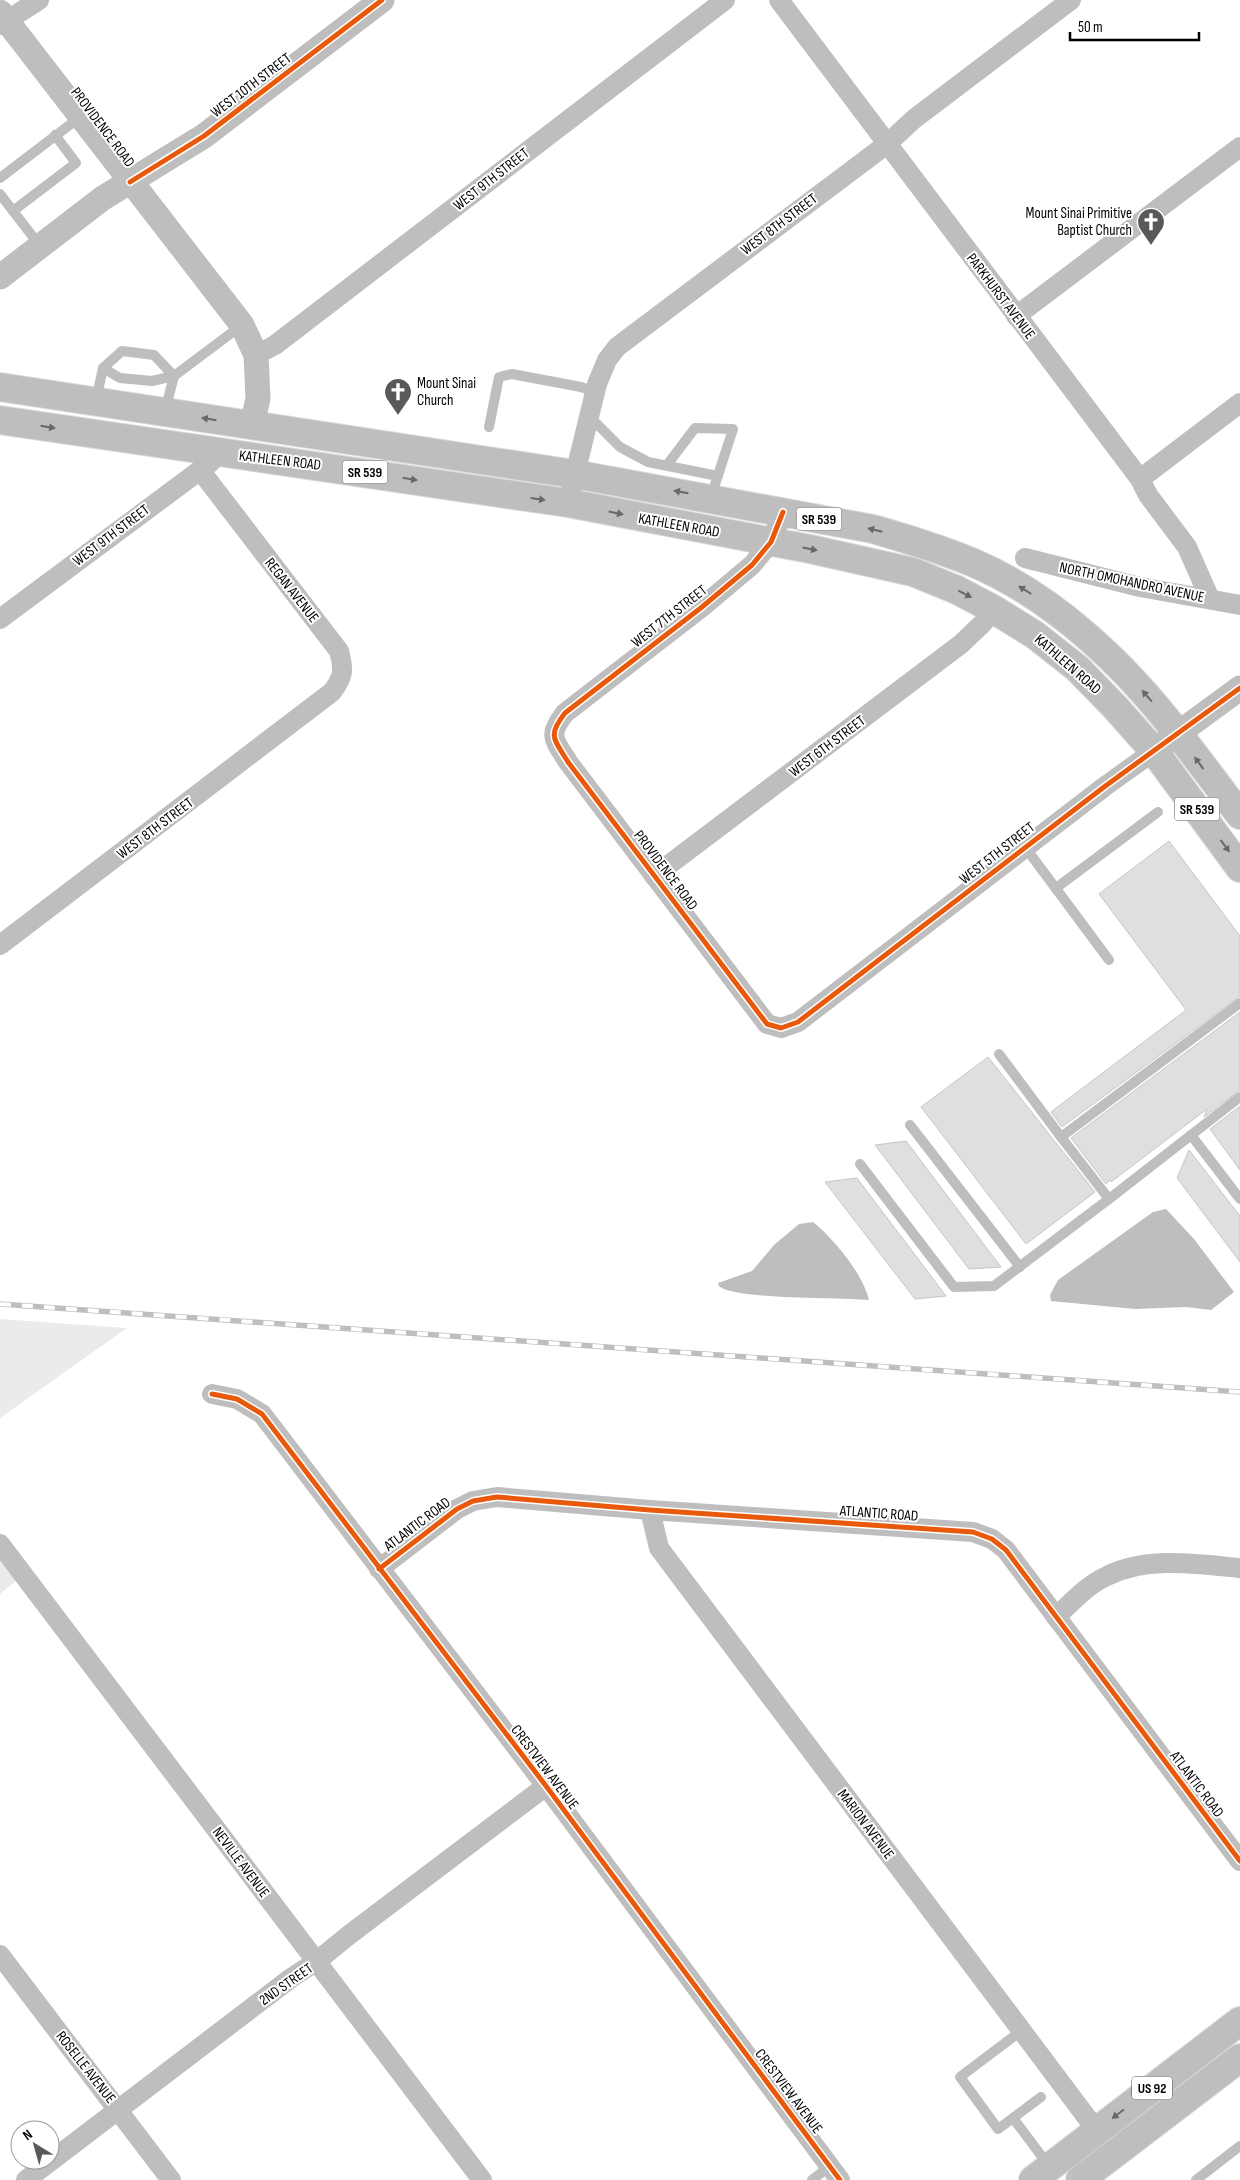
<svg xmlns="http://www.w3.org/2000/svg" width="1240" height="2180" viewBox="0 0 1240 2180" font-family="'Sofia Sans Condensed',sans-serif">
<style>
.green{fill:#ebebeb}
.water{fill:#bebebe}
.building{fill:#dfdfdf;stroke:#c6c6c6}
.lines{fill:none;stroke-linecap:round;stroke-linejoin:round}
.primary-casing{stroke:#dbdbdb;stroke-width:30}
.service{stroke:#bebebe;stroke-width:10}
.minor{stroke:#bebebe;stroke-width:20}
.tertiary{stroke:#bebebe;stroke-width:25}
.primary{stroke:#bebebe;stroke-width:28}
.rail-casing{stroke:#bebebe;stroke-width:5.5}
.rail{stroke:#fff;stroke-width:4;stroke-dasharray:11;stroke-linecap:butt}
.cycleway-casing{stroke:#fff;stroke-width:8}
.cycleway{stroke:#e8590c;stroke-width:5}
.oneway{fill:#686868}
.labels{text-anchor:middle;stroke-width:4;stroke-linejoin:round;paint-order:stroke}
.shield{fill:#fff;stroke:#4c4c4c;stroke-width:1}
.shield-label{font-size:14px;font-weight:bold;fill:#000}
.street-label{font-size:15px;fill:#000;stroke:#fff}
.poi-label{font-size:15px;fill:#000;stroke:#fff;text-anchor:end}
</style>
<rect width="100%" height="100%" fill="#fff"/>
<g class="green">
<path d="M0,1319L127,1328L0,1418Z"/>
<path d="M0,1561L16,1581L0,1594Z"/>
</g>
<g class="water">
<path d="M1166,1209L1194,1239L1234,1292L1211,1310L1186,1307L1135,1309L1051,1301L1050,1295L1058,1280L1153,1212Z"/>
<path d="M813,1222C834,1239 863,1274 869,1300C840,1297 735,1300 719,1286L718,1283L752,1271L774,1245L799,1224Z"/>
</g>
<g class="building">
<path d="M1169,841L1240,936V996L1062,1127L1051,1112L1186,1010L1099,894Z"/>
<path d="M1240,1012V1090L1204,1117L1207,1109L1111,1182L1110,1180L1106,1184L1071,1138Z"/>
<path d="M988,1057L1095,1192L1026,1244L921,1107Z"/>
<path d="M1240,1106V1170L1210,1129Z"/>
<path d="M906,1141L1001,1267L969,1269L875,1145Z"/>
<path d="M1189,1150L1240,1216V1262L1177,1178Z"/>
<path d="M857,1178L946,1296L915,1299L825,1182Z"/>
</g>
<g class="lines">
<defs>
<g id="primary">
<path d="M0,387L574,474L873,529C907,539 941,549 974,563C1055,598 1125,665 1178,734C1199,760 1219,788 1240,815"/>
<path d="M0,420L568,503L810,549L913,572L957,590L993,609L1035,635L1077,668L1115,707L1154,751L1240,868"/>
<path d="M1033,2180L1240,2021"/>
<path d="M1080,2180L1240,2058"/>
</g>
</defs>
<use href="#primary" class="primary-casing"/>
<g class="service">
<path d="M0,178L80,117"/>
<path d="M0,194L40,246"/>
<path d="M13,211L76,163L55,135"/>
<path d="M103,368L120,378L152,381L174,376L242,325"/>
<path d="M96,400L103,368L122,351L154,355L174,376"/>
<path d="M165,411L174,376"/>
<path d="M589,416L620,447L648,462L718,476"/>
<path d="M489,427L499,377L512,374L581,387L595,392"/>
<path d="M667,465L695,428L733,429L711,497"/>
<path d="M1025,847L1109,960"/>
<path d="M1056,888L1158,812"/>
<path d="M1240,1003L1061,1137L1109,1199L1240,1097"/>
<path d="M999,1054L1061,1137"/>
<path d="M910,1125L1020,1267"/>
<path d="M1191,1135L1240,1199"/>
<path d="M860,1164L954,1287L994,1286L1109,1199"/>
<path d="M1021,2031L960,2077L998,2129L1013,2118L1049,2166"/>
<path d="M1013,2118L1041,2097"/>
<path d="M812,2180L830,2166"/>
<path d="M1196,2180L1240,2146"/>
</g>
<g class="minor">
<path d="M779,0L1140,479L1148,495L1187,547L1210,599"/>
<path d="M0,25L39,0"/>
<path d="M1016,316L1240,147"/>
<path d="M256,355L275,345L725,0"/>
<path d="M1140,479L1240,403"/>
<path d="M568,503L597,384L607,360L617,347L887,144L914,119L1071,0"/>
<path d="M783,512L771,542L752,565L702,607L565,713C547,736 554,739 568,762L767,1024L781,1028L798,1022L1104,787L1154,751"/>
<path d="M1025,558L1140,587L1240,605"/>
<path d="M0,619L211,462"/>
<path d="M654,876L961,644L983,623L993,609"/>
<path d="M0,945L332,692C344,676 344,670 339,651L200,470"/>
<path d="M212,1394L237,1399L262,1414L546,1786L840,2180"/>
<path d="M650,1510L659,1548L1097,2131"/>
<path d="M0,1544L482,2180"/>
<path d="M379,1569L457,1509L473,1501L497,1497L650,1510L973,1532L992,1539L1006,1550L1240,1861"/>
<path d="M1056,1617C1072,1602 1087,1585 1107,1576C1147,1556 1197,1564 1240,1568"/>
<path d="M0,1955L171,2180"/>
<path d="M26,2180L291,1978L317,1961L349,1935L546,1786"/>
</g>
<g class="tertiary">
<path d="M0,12L242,325L256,355L258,398L252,426"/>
<path d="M0,277L103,198L204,136L382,0"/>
<path d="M1154,751L1240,688"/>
</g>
<use href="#primary" class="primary"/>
<defs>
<path id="rail" d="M0,1304L1240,1392"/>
</defs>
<use href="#rail" class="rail-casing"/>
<use href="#rail" class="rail"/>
<defs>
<g id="cycleway">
<path d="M130,182L204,136L382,0"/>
<path d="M783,512L771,542L752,565L702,607L565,713C547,736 554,739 568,762L767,1024L781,1028L798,1022L1104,787L1240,688"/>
<path d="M212,1394L237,1399L262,1414L546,1786L840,2180"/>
<path d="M379,1569L457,1509L473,1501L497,1497L650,1510L973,1532L992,1539L1006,1550L1240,1861"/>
</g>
</defs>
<use href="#cycleway" class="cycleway-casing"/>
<use href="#cycleway" class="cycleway"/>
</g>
<defs><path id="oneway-solid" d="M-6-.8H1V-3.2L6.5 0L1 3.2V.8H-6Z" transform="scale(1.25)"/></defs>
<g class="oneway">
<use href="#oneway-solid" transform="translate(209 419) rotate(-171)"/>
<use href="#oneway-solid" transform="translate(48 427) rotate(9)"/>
<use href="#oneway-solid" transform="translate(410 479) rotate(9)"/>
<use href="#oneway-solid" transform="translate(681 492) rotate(-170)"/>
<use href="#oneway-solid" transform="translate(538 499) rotate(8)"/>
<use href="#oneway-solid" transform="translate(616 513) rotate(11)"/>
<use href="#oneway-solid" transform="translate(875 530) rotate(-166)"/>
<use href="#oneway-solid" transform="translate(810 549) rotate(11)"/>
<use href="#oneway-solid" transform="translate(1025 590) rotate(-148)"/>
<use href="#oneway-solid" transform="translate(965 594) rotate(27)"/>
<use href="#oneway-solid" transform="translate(1147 696) rotate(-131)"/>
<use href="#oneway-solid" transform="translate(1199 763) rotate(-126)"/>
<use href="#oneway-solid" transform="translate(1225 846) rotate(54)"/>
<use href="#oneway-solid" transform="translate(1118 2114) rotate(143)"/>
</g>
<defs>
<symbol id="church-pin" viewBox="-11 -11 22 30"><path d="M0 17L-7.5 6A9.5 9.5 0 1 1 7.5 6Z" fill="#595959" stroke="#fff"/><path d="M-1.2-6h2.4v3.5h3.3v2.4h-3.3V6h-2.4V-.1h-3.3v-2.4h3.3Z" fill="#fff"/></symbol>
</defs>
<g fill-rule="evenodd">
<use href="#church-pin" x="1135" y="206" width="32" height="43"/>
<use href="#church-pin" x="382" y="376" width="32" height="43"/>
</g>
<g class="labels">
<g class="shield">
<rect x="342.5" y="460.5" width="45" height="23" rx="4"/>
<rect x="796.5" y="507.5" width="45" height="23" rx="4"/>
<rect x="1174.5" y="797.5" width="45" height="23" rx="4"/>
<rect x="1132" y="2076.5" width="40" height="23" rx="4"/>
</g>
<g class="shield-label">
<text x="365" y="477">SR 539</text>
<text x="819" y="524">SR 539</text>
<text x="1197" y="814">SR 539</text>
<text x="1152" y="2093">US 92</text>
</g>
<g class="street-label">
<text transform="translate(251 85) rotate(-37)" y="5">WEST 10TH STREET</text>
<text transform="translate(103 127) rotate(53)" y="5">PROVIDENCE ROAD</text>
<text transform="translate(491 179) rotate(-38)" y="5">WEST 9TH STREET</text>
<text transform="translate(779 224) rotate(-37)" y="5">WEST 8TH STREET</text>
<text transform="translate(1001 296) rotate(53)" y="5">PARKHURST AVENUE</text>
<text transform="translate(280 460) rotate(7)" y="5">KATHLEEN ROAD</text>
<text transform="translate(679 525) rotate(10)" y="5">KATHLEEN ROAD</text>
<text transform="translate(111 535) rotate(-37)" y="5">WEST 9TH STREET</text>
<text transform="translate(1132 582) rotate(12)" y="5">NORTH OMOHANDRO AVENUE</text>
<text transform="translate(292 590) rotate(52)" y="5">REGAN AVENUE</text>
<text transform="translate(669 616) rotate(-38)" y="5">WEST 7TH STREET</text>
<text transform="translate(1068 664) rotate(41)" y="5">KATHLEEN ROAD</text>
<text transform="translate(827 746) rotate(-37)" y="5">WEST 6TH STREET</text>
<text transform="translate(155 828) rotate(-37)" y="5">WEST 8TH STREET</text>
<text transform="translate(997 853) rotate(-38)" y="5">WEST 5TH STREET</text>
<text transform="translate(666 870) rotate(53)" y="5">PROVIDENCE ROAD</text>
<text transform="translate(879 1513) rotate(4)" y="5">ATLANTIC ROAD</text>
<text transform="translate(417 1524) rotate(-37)" y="5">ATLANTIC ROAD</text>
<text transform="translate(545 1767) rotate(53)" y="5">CRESTVIEW AVENUE</text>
<text transform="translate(1197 1784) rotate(53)" y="5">ATLANTIC ROAD</text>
<text transform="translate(866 1824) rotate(53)" y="5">MARION AVENUE</text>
<text transform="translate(241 1862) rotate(53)" y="5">NEVILLE AVENUE</text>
<text transform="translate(286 1984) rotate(-35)" y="5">2ND STREET</text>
<text transform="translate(86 2067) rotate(52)" y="5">ROSELLE AVENUE</text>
<text transform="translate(789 2091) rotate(53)" y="5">CRESTVIEW AVENUE</text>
</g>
<g class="poi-label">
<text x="1132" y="218">Mount Sinai Primitive<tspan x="1132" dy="17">Baptist Church</tspan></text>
<text x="417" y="388" text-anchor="start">Mount Sinai<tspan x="417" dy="17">Church</tspan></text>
</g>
</g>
<g transform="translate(35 2145) rotate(323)"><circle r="24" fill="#ffffff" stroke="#999999"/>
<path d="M0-4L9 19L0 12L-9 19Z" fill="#595959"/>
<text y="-8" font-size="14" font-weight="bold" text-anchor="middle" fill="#000000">N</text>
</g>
<path d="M1070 32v8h129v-8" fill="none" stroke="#000000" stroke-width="2.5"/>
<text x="1078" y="32" font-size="15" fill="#000000" stroke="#ffffff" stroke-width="4" paint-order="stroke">50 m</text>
</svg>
